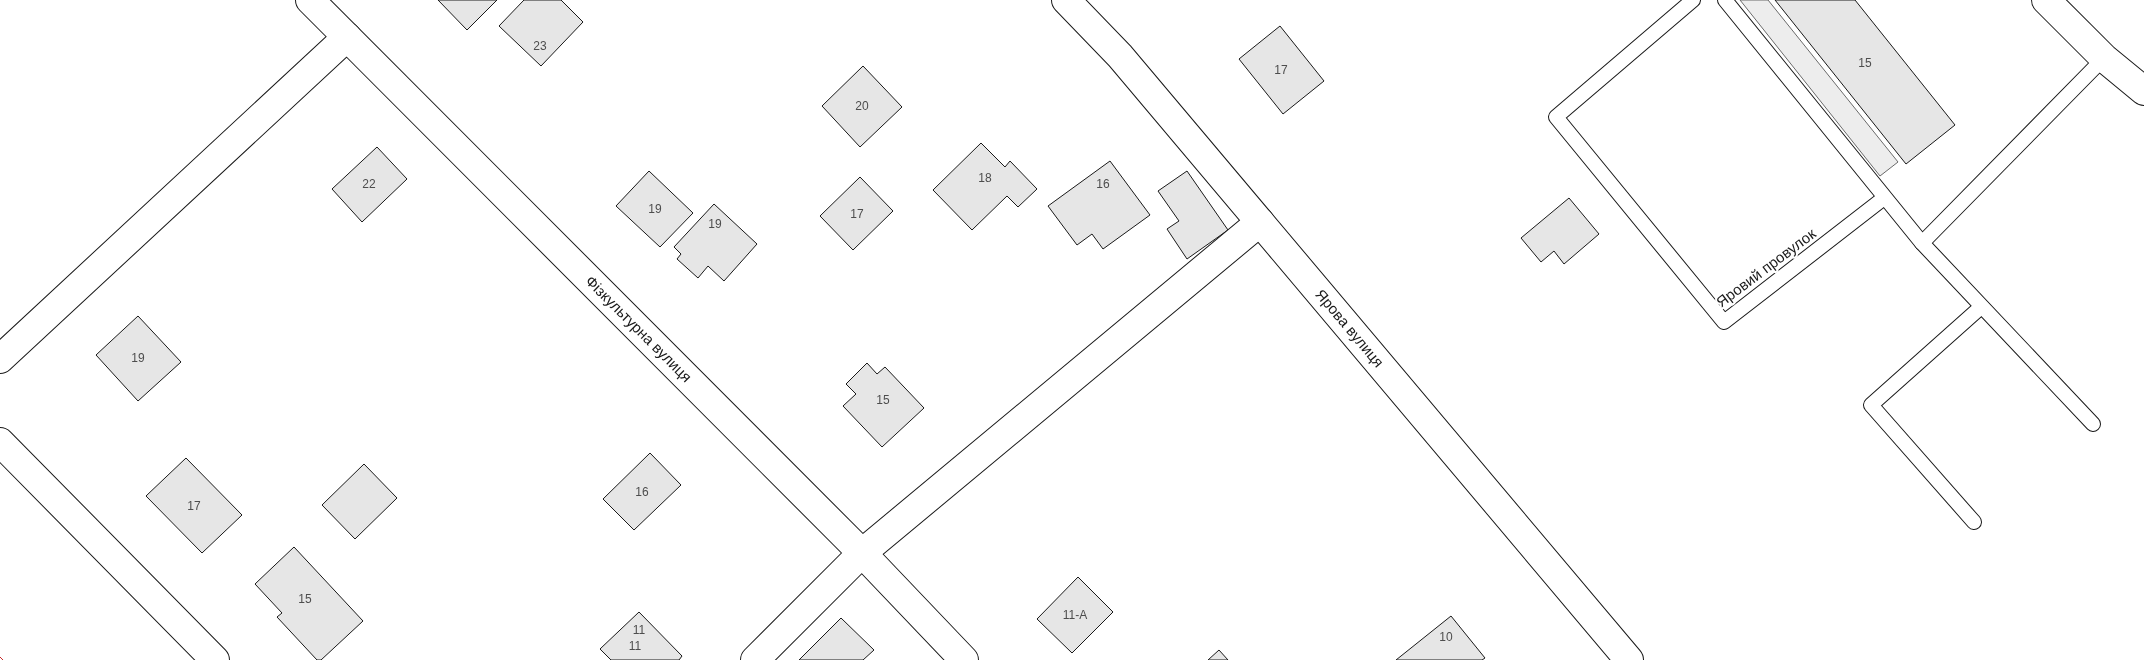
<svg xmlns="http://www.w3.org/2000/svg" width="2144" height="660" viewBox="0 0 2144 660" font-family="Arial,sans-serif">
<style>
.parking{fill:#ededed;stroke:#6a6a6a}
.building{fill:#e6e6e6;stroke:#1a1a1a}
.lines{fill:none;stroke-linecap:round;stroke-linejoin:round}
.service-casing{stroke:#1a1a1a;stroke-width:16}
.minor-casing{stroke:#1a1a1a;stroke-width:30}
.service{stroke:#fff;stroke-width:14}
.minor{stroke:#fff;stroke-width:28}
.power{stroke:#c62828;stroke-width:1;stroke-dasharray:18 4 2.5 4;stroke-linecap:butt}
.labels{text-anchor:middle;stroke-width:4;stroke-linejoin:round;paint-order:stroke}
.number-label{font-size:12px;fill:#4d4d4d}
.street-label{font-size:15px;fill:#1a1a1a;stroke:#fff}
</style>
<rect width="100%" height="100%" fill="#fff"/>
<path class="parking" d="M1740,0H1768L1898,162L1880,176Z"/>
<g class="building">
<path d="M438,0H497L467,30Z"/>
<path d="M524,0H561L583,22L541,66L499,26Z"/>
<path d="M1775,0H1855L1955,125L1906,164Z"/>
<path d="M1280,26L1324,81L1283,114L1239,59Z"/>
<path d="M863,66L902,107L860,147L822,106Z"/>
<path d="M981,143L1005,167L1010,161L1037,189L1018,207L1007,196L972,230L933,190Z"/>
<path d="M377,147L407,179L362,222L332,189Z"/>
<path d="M1110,161L1150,215L1103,249L1092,234L1077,245L1048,206Z"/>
<path d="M649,171L693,213L660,247L616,206Z"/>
<path d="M1187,171L1228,230L1187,259L1167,229L1179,221L1158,191Z"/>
<path d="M860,177L893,211L853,250L820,216Z"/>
<path d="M1569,198L1599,234L1564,264L1554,251L1541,262L1521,238Z"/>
<path d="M714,204L757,244L724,281L708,266L698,278L677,259L681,254L674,247Z"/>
<path d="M138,316L181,362L138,401L96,355Z"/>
<path d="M867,363L877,374L885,367L924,408L882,447L843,406L856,394L846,384Z"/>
<path d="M650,453L681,485L634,530L603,499Z"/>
<path d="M186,458L242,515L202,553L146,496Z"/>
<path d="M364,464L397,498L355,539L322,505Z"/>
<path d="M294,547L363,621L321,660H317L277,617L282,613L255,584Z"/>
<path d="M1078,577L1113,612L1072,653L1037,619Z"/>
<path d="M639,612L682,656L679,660H611L600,649Z"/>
<path d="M1451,616L1485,658L1482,660H1396Z"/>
<path d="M841,618L874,650L863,660H799Z"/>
<path d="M1219,650L1228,660H1208Z"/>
</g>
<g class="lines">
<defs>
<g id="service">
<path d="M1693,0L1556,117L1724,322L1884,198"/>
<path d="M1725,0L1922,243L2093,424"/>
<path d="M1922,243L2104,58"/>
<path d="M1974,522L1871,405L1981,307"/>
</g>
<g id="minor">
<path id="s1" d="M310,0L862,553L964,660"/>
<path id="s2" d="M1066,0L1120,56L1629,660"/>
<path d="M2046,0L2104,58L2144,91"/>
<path d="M0,359L347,37"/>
<path d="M0,442L215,660"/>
<path d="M755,660L862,553L1260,222"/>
</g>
</defs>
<use href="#service" class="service-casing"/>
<use href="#minor" class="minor-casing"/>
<use href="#service" class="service"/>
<use href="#minor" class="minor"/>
<path class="power" d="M0,657L3,660"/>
</g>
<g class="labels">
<g class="number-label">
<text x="540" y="50">23</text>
<text x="1865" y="67">15</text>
<text x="1281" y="74">17</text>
<text x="862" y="110">20</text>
<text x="985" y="182">18</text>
<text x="369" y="188">22</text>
<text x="1103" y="188">16</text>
<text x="655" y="213">19</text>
<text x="857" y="218">17</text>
<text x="715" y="228">19</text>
<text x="138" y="362">19</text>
<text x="883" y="404">15</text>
<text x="642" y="496">16</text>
<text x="194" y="510">17</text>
<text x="305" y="603">15</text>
<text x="1075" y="619">11-A</text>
<text x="639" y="634">11</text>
<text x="1446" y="641">10</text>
<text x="635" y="650">11</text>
</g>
<g class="street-label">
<text transform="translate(1766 268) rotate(-37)" y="5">Яровий провулок</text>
<text dy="5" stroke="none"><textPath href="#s2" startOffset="434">Ярова вулиця</textPath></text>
<text dy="5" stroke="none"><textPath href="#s1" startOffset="465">Фізкультурна вулиця</textPath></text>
</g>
</g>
</svg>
